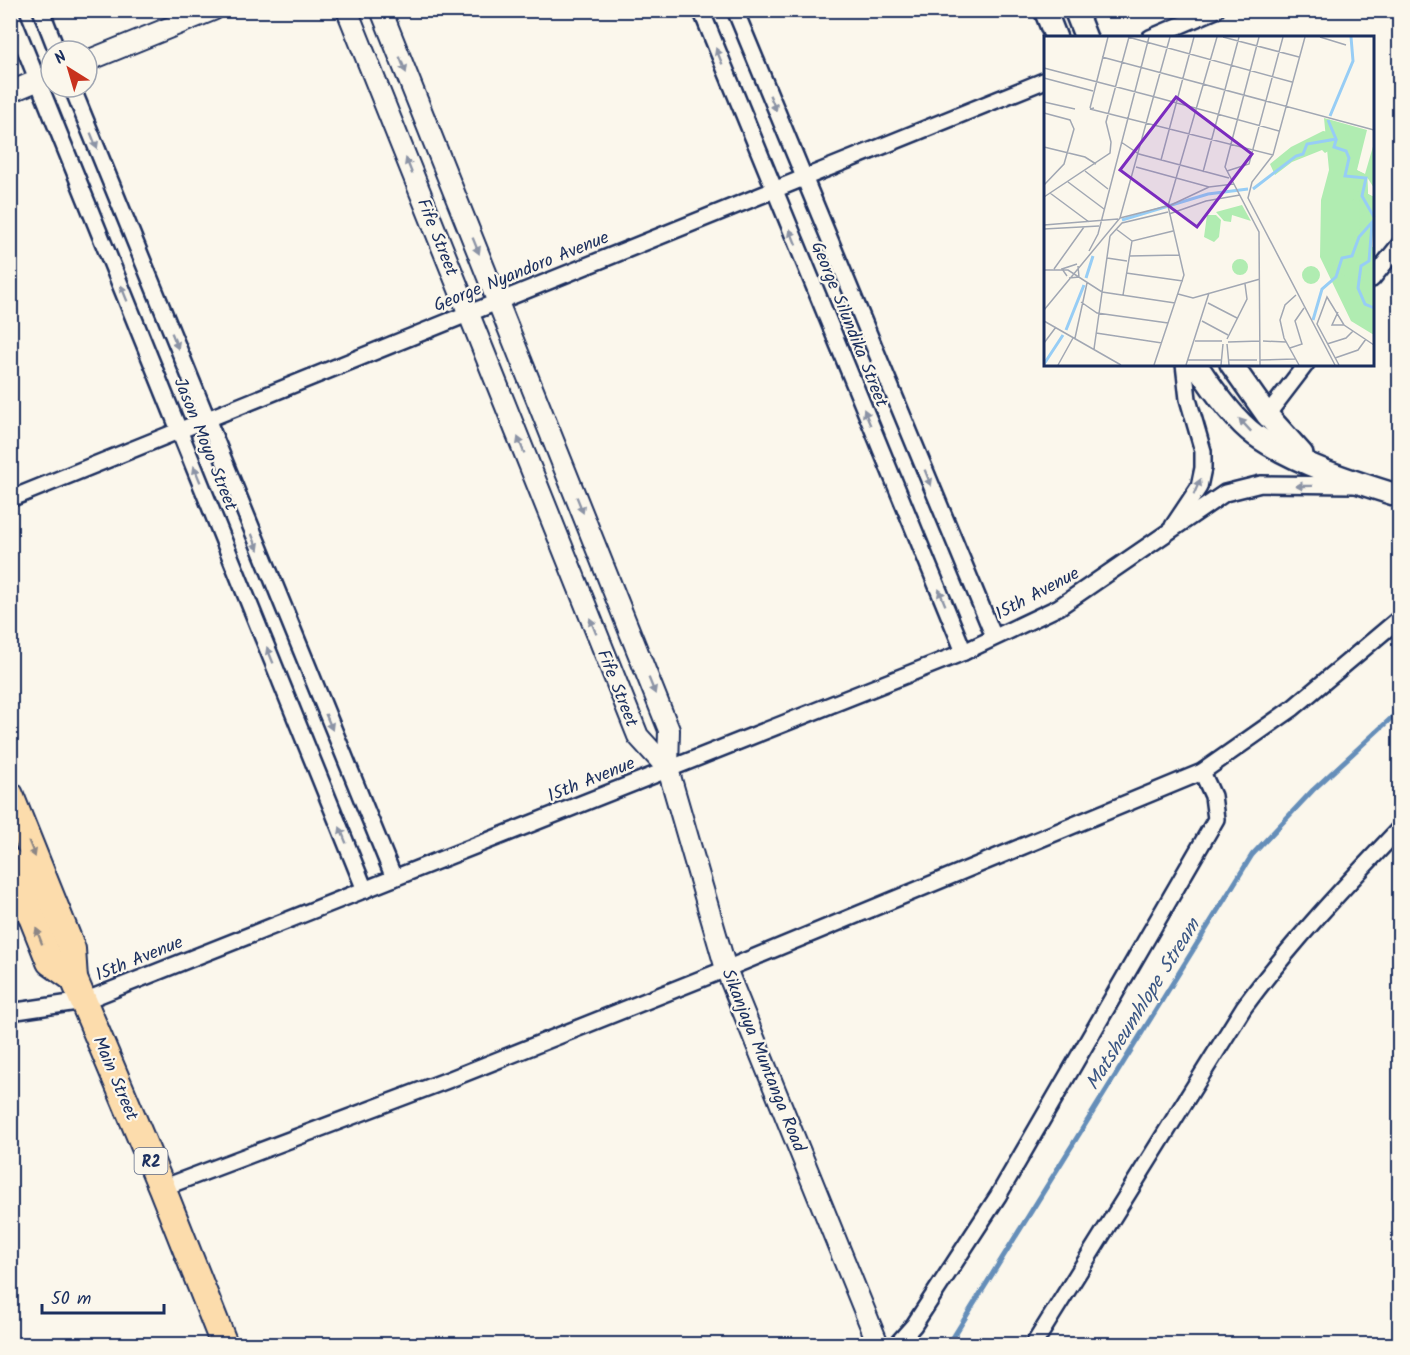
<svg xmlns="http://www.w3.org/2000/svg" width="1410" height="1355" viewBox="0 0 1410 1355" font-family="Kalam,sans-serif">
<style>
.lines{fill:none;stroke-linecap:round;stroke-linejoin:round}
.stream{stroke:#658eb9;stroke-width:5}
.minor-casing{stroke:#1b2f5e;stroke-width:20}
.tertiary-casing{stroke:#1b2f5e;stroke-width:24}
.secondary-casing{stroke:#1b2f5e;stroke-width:26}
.trunk-casing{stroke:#1b2f5e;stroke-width:30}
.minor{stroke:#fbf7ec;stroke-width:15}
.tertiary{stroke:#fbf7ec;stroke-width:20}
.secondary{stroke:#fbf7ec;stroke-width:21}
.trunk{stroke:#fcdcac;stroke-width:26}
.oneway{fill:#8b93a5}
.oneway2{fill:#8c8685}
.labels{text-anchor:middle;stroke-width:4.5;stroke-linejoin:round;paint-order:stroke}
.shield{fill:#fbf7ec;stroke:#5e6b89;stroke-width:1.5}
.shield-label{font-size:16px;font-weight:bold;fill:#1b2f5e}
.street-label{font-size:18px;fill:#1b2f5e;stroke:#fbf7ec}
.water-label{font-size:20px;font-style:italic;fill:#3a5684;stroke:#fbf7ec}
.inset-river{fill:none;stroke:#97cdf5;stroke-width:3}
.inset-road{fill:none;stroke:#a1a7b3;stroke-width:1.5}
.view{fill:#7b2cbf;fill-opacity:0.15;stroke:#7b2cbf;stroke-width:3}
.inset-edge{fill:none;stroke:#1b2f5e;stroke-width:3}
</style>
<rect width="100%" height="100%" fill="#fbf7ec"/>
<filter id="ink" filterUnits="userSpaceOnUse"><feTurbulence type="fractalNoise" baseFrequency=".0167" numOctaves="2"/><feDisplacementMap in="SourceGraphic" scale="12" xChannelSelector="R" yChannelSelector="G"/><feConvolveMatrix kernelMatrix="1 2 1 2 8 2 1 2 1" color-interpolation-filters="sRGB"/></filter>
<g filter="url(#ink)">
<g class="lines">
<path class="stream" d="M949,1344L1252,855L1313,790L1400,710"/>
<defs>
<g id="minor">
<path d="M41,10L57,51"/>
<path d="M701,10L964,652"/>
<path d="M735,10L994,637"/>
<path d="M10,12L365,890"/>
<path d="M1150,38L1216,10"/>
<path d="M72,87L394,878"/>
<path d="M1372,279L1400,244"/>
<path d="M1267,415L1306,364"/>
<path d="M10,499L1046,80"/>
<path d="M1173,526L1199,487L1203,468V451L1188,399L1184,364"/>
<path d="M10,1012L84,1001L964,652L1059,607L1225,493L1261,484L1354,485"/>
<path d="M162,1188L448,1080L726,969L1202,772L1293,708L1400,618"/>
<path d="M897,1344L914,1325L998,1196L1216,819L1213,796L1202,772"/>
<path d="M1034,1344L1244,1007C1291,943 1345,886 1400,828"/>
</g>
<g id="tertiary">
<path d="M347,10L638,736L668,769"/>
<path d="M381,10L669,730L668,769L726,969L878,1344"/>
<path d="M87,61L213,10"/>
<path d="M10,92L51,75"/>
</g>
<g id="secondary">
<path d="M1045,10L1056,38"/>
<path d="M1075,10L1086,38"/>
<path d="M1196,364C1211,387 1233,419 1255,435C1294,463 1354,482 1400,496"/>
<path d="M1231,364L1267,415L1302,454"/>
</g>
<g id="trunk">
<path d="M10,795L72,949L74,979L162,1188L224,1344"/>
<path d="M10,862L50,962L74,979"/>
</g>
</defs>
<use href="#minor" class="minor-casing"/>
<use href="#tertiary" class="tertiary-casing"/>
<use href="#secondary" class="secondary-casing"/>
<use href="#trunk" class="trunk-casing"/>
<use href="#minor" class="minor"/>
<use href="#tertiary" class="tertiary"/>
<use href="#secondary" class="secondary"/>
<use href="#trunk" class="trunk"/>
</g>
<defs><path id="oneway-solid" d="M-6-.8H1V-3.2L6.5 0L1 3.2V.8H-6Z" transform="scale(1.5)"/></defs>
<g class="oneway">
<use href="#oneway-solid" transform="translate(719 56) rotate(-112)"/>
<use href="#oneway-solid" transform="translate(403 65) rotate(68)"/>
<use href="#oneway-solid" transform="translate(773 103) rotate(67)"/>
<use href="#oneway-solid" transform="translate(94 141) rotate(68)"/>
<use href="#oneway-solid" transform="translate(409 166) rotate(-112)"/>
<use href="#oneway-solid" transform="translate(793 237) rotate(-112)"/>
<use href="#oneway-solid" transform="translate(476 246) rotate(68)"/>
<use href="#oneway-solid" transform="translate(124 293) rotate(-112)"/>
<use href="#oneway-solid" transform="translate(175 341) rotate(68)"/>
<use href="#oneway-solid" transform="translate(867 417) rotate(-112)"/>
<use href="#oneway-solid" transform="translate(1245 425) rotate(-133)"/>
<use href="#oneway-solid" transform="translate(521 445) rotate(-112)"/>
<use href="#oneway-solid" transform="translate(197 474) rotate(-112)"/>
<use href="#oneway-solid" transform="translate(928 478) rotate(68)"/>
<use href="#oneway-solid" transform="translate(1304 486) rotate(179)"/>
<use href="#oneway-solid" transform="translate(1197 487) rotate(-66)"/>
<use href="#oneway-solid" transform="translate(580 505) rotate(68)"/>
<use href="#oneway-solid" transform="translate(255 542) rotate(68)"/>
<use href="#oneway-solid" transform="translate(942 597) rotate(-112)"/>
<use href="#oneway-solid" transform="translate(593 626) rotate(-112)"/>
<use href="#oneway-solid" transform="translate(270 655) rotate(-112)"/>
<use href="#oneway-solid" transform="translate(652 686) rotate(68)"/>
<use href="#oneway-solid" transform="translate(329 722) rotate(67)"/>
<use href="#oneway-solid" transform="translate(343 835) rotate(-112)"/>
</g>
<g class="oneway2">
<use href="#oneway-solid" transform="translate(32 849) rotate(68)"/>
<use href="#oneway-solid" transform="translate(39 936) rotate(-111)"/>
</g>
</g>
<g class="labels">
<rect class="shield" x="134.5" y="1148" width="33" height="26" rx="4.5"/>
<g class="shield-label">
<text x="151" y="1167">R2</text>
</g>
<g class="street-label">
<text transform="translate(438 237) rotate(68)" y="6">Fife Street</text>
<text transform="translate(521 271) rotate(-22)" y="6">George Nyandoro Avenue</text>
<text transform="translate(850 324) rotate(68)" y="6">George Silundika Street</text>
<text transform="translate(206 444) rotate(68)" y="6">Jason Moyo Street</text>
<text transform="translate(1037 593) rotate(-28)" y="6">15th Avenue</text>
<text transform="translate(618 688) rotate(68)" y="6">Fife Street</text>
<text transform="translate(591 779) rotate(-22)" y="6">15th Avenue</text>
<text transform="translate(139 958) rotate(-22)" y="6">15th Avenue</text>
<text transform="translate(764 1060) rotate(68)" y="6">Sikanjaya Muntanga Road</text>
<text transform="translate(116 1078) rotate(67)" y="6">Main Street</text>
</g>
<g class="water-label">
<text transform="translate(1142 1004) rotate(-58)" y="7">Matsheumhlope Stream</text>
</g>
</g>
<g transform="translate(1044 36)">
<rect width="330" height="330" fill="#fbf7ec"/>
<path d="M280,82L323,94L313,134L323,139L324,158L330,161L327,210L330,212V299L307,285L276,221L277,164L285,134ZM188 231a8 8 0 1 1 16 0a8 8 0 1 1-16 0Z" fill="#b0ecb1"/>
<path d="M279,95L305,99L299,102L296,114L290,112L291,105L285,106L286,114L281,117L278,114L248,126L231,139L226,128L247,111ZM308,120L306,129L315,125L312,134L323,139L324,158L330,161L327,235L324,175L318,180L312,219L319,246H310L294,236L287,225L298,221L297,232L305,231L303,219L315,192L316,163L308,165L320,146L304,141L303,121ZM198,169L207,185L188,179L187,186L180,185L172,176Z" fill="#b0ecb1"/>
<path d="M330,107V152L321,138ZM163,179H172L177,184L175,201L170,206L160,201ZM258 239a9 9 0 1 1 18 0a9 9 0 1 1-18 0Z" fill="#b0ecb1"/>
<path class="inset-river" d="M286,80L309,25L307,1M292,104L290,111L302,115L305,122L301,140L322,142L318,160L330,181M209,153L252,120L259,118L263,108L292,103L284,84M78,184L164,158L204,153M328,188L325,225L317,230L314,252L321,268L330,272M42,242L49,220M269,284L278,253L292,241L298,222L308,220L315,201L330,184M22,294L40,249M0,328L19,299"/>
<path class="inset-road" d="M84,1L248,46M179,1L255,21M215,1L181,131L215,196L216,329M261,1L229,119L208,146L204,162L291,329M276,1L302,9M58,21L114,36M0,32L111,61M114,36L330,94M0,42L49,55M111,61L235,95M0,66L31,73M46,72L64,1M50,72L46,73L229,119M0,77L26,84L30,93L20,128L0,149M77,106L95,118L185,142M0,111L41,121L52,128M117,124L150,1M92,131L165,151L190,148M41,135L64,153M183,135L205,128L239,1M159,136L195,1M24,146L60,173M6,157L45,186M0,161L66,117L67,106L62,86L85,1M125,178L162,165L196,159M76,182L127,169L165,151M0,189L74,183M0,193L55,190M72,193L88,205M66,200L78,187L124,176M45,215L54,198L105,1M85,220L135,219M63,222L83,225M10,233L40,191M0,234H24L58,256L131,267M82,237L139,245M23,240L18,233L33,228M25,242L35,241L34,230M134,258L149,262L216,243M79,259L88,205L129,195M252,259L241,269L236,284L240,302L255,329M37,266L53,277L124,287M164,267L193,282M0,274L76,182L126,1M294,276L288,289H300M0,285L77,329M158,285L184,299M52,297L118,307M31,302L43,247M183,303L203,263L201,248M151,305H178M219,305L242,306M184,306L216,305M0,307L12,291M183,308L185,329M283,308L302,302L309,295M246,312L258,308L251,285L260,272M50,313L66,200M291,322L314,314L322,303M144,324H177M185,324H213M216,324L251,323M14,329L29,302M110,329L140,239L124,170L173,1M142,329L165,257M177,329L179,308M295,329L273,288L283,261L300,289L330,309"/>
<path class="view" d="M132,61L208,118L153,191L76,134Z"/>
<rect width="330" height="330" class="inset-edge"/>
</g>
<rect width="1410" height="1355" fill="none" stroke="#fbf7ec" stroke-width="36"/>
<rect x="18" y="18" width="1374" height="1319" fill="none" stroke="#1b2f5e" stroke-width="2" filter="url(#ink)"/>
<g transform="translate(69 69) rotate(323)"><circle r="28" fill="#fbf7ec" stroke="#a1a7b3" stroke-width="1.5"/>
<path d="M0-4.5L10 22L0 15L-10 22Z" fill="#c8321e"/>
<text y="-9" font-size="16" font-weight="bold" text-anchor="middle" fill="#1b2f5e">N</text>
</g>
<path d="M42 1304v9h122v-9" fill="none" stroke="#1b2f5e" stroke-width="3"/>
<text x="51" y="1304" font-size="18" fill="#1b2f5e" stroke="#fbf7ec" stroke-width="4.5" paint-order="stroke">50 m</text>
</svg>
